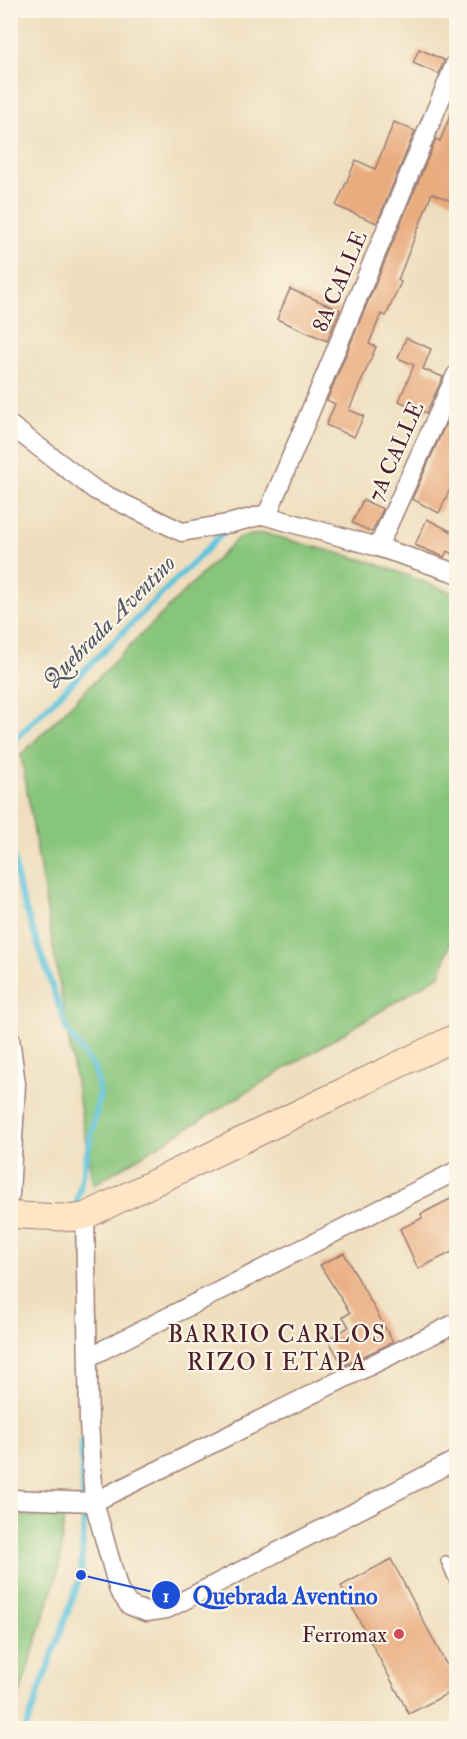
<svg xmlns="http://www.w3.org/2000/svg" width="467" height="1739" viewBox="0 0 467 1739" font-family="'IM FELL Double Pica',serif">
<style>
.green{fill:#87c57b;stroke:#687253;stroke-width:1.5}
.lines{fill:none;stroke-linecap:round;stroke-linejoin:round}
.stream{stroke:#5fc3dd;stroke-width:6}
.building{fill:#e9ac7f}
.lane-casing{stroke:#9c7e74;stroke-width:12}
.street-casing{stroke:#9c7e74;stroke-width:21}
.secondary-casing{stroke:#9c7e74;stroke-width:28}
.lane{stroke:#fff;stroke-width:9}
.street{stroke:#fff;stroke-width:18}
.secondary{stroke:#fde5c5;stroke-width:26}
.poi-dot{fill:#d1495b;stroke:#fcf5e5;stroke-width:2}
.labels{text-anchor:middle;stroke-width:4.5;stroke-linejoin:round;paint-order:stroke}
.street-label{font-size:22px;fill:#4a1f2b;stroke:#fcf5e5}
.poi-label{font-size:22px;fill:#4a1f2b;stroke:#fcf5e5;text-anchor:end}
.water-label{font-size:24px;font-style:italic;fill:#515869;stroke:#fcf5e5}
.neighbourhood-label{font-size:24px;letter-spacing:1.5px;fill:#4a1f2b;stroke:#fcf5e5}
.leader{fill:none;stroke:#1d4ed8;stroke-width:2}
.callout-dot{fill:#1d4ed8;stroke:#fcf5e5;stroke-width:2}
.mark-label{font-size:18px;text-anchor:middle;font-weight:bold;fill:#fff}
.callout-label{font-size:24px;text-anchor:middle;font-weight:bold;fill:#1d4ed8;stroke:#fcf5e5;stroke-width:4.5;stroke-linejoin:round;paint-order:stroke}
</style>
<rect width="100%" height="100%" fill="#fcf5e5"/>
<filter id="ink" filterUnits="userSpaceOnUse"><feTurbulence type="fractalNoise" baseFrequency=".0167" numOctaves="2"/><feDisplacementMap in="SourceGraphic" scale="12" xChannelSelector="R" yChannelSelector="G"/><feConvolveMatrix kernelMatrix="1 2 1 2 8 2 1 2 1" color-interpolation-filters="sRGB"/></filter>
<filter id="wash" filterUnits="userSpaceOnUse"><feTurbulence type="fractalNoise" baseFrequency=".008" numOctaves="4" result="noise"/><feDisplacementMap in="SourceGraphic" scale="24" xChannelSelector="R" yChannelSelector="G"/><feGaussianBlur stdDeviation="1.35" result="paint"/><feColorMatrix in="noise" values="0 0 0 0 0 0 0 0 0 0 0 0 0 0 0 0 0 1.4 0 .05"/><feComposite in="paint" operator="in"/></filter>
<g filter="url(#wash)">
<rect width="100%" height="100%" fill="#eedebd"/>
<g class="green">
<path d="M263,533L371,562L456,594V926L440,975L93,1185L21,755L238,538Z"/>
<path d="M11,1516L64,1517L59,1569L11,1722Z"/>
</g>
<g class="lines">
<g class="stream">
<path d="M10,744L226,530"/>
<path d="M10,838L20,892L67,1030L95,1070L100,1093L75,1210"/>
<path d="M26,1728L81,1575L84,1521L81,1441"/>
</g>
</g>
<g id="blocks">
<g class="building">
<path d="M419,49L444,60L439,74L413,63Z"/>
<path d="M456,101V203L432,193L398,280L401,282L386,316L381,314L369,344L376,347L349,410L364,416L354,437L326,425L335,404L327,400L436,139L440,141Z"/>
<path d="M394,122L415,131L377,223L336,206L356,160L375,169Z"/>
<path d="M290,289L340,310L327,341L277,319Z"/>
<path d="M406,338L431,349L423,369L443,377L426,413L399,401L414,365L398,358Z"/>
<path d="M456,401V476L439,513L412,499Z"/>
<path d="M363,500L383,509L372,532L352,523Z"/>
<path d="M427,519L456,534V556L447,551L444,557L415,545Z"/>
<path d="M456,1196V1250L418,1269L400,1229L422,1218L421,1214Z"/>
<path d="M344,1253L393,1342L343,1366L328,1339L349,1327L343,1317L350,1313L320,1265Z"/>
<path d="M391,1559L456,1683V1689L409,1714L341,1586Z"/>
</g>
</g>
</g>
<g filter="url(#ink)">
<use href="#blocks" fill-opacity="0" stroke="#9c7e74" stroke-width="1.5"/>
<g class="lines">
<defs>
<path id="lane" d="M446,1561L456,1584"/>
<g id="street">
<path d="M10,425L95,490L182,532L232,523L263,515L378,547L456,573"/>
<path d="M263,515H267L456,62"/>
<path d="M378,547L456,375"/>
<path d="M10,1038L16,1084L10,1195"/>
<path d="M85,1216L89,1423L94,1502L119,1591L129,1605L146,1612L167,1609L456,1460"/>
<path d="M89,1357L456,1171"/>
<path d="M10,1499L94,1502L456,1323"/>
</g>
<path id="secondary" d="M10,1215L72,1218L85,1216L456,1037"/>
</defs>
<use href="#lane" class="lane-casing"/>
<use href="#street" class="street-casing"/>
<use href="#secondary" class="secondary-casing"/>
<use href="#lane" class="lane"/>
<use href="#street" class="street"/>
<use href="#secondary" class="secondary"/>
</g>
</g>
<circle class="poi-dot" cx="399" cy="1634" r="6"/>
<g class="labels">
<g class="street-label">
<text transform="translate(339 281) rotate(-67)" y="8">8A CALLE</text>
<text transform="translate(395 451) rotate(-66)" y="8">7A CALLE</text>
</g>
<g class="poi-label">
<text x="387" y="1642">Ferromax</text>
</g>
<g class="water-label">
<text transform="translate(109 621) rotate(-45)" y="8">Quebrada Aventino</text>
</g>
<g class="neighbourhood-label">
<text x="277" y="1342">BARRIO CARLOS<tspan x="277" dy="28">RIZO I ETAPA</tspan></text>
</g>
</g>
<path class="leader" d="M81 1575L166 1595"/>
<g class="callout-dot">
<circle cx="81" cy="1575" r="6"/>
<circle cx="166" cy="1595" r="15"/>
</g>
<g class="mark-label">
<text x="166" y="1602">1</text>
</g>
<g class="callout-label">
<text x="285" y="1604">Quebrada Aventino</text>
</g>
<rect width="467" height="1739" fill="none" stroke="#fcf5e5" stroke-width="36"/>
</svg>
